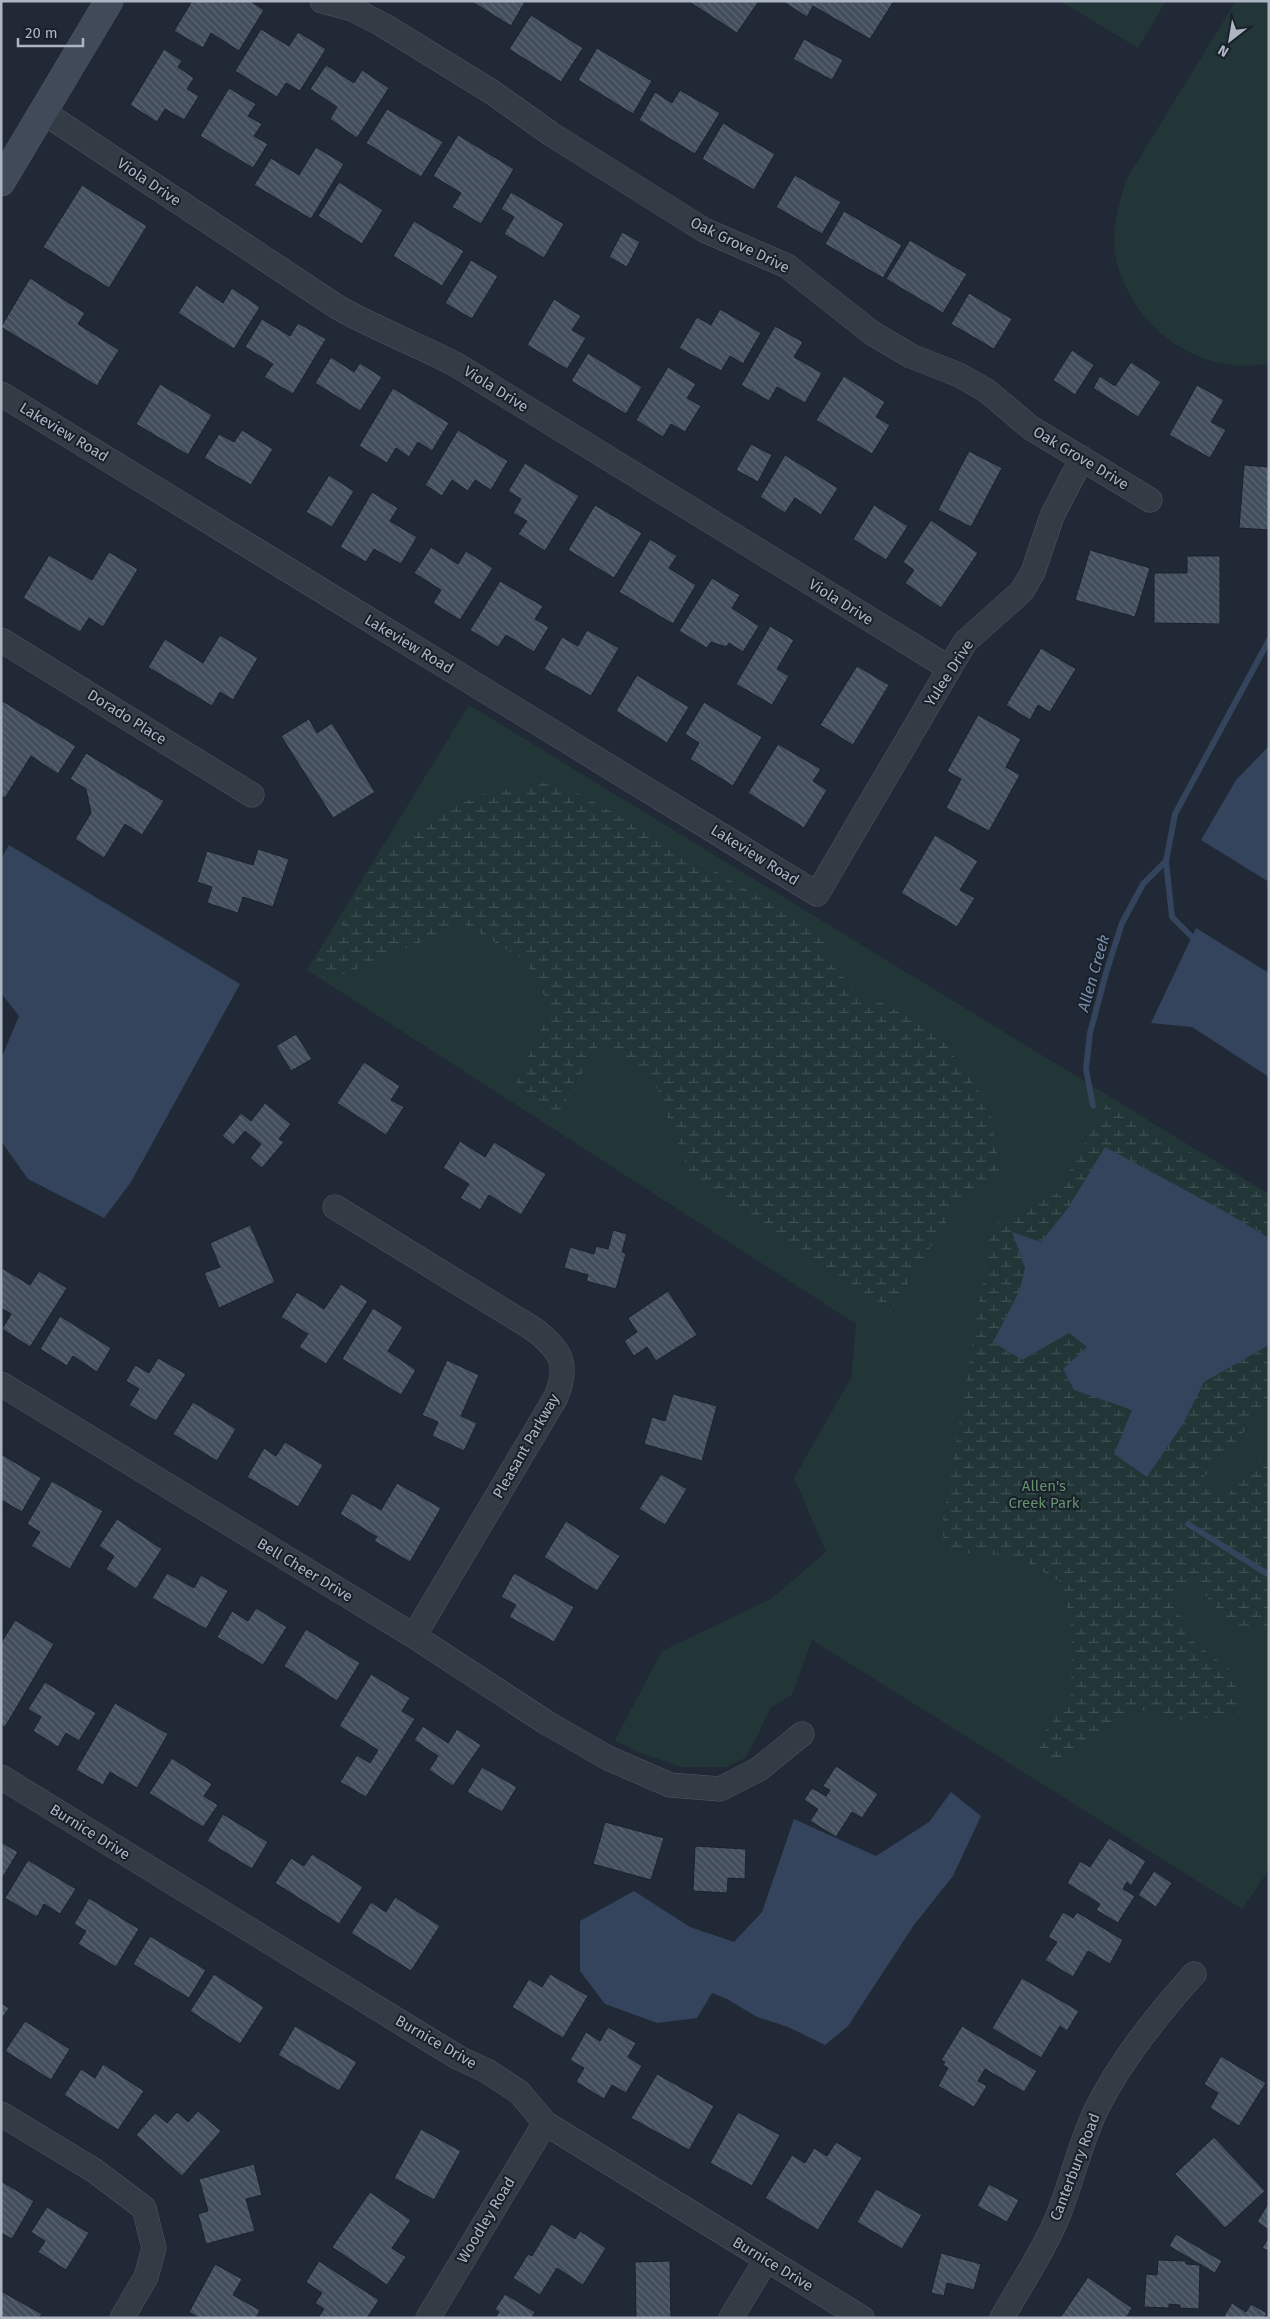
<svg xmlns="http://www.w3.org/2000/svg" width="1270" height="2319" viewBox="0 0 1270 2319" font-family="'Fira Sans',sans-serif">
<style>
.green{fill:#223637}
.wetland{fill:url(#wetland-marsh)}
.water{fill:#33445c}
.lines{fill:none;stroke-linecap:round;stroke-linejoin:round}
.stream{stroke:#33445c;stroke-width:6}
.building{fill:url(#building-back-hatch);stroke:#1a222c}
.street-casing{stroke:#505864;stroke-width:25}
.secondary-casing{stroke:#505864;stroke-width:29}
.street{stroke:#333b45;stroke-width:24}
.secondary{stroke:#414a58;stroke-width:28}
.labels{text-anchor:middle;stroke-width:4;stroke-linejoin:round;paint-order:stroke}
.street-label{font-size:15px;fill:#adb5c3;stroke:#19202a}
.park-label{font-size:15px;fill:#66926f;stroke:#19202a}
.water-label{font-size:16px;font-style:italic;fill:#758daa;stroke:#19202a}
</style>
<defs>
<pattern id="wetland-marsh" width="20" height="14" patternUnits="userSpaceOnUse" patternTransform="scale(1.25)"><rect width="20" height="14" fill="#223637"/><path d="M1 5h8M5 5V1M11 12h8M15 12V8" fill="none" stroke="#3f5152"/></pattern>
<pattern id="building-back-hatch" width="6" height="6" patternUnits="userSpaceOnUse" patternTransform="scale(1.25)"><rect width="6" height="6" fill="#434e5d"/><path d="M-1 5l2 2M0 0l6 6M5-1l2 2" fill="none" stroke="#5b6573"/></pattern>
</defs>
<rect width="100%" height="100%" fill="#202935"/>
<g class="green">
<path d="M1060,1H1166L1138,48Z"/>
<path d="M1236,1H1269V363C1201,378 1134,328 1117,263C1110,235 1118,207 1126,180Z"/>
<path d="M469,705L1269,1194V1870L1242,1909L812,1640L792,1695L770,1708L757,1737L745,1758L726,1767H682L640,1753L615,1740L662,1651L771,1599L826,1552L794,1478L851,1378L856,1324L307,970Z"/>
</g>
<g class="wetland">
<path d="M555,781L627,820L821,933L830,963L862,997L876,1000L909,1017L942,1039L989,1106L1000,1171L956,1207L891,1310L756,1222L690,1175L653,1079L598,1046L556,1117L515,1086L551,1007L524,960L464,924L325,982L316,962L339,930L381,849L477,795Z"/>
<path d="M1106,1105L1269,1196V1238L1226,1212L1105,1147L1068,1208L1041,1242L1013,1233L1025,1268L1019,1292L993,1342L1022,1360L1069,1333L1087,1348L1063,1369L1074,1390L1132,1410L1204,1382L1269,1345V1403L1198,1484L1224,1499L1269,1449V1625L1236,1631L1190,1577L1176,1600L1186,1636L1234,1673L1240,1716L1175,1720L1132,1707L1057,1768L1036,1743L1071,1698L1072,1631L1062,1583L1018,1557L977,1553H946L942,1527L992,1225L1057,1193Z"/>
</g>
<g class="water">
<path d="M1269,746V882L1201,840L1236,780Z"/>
<path d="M9,845L240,984L131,1182L104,1218L28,1179L1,1141V1059L19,1016L1,993V859Z"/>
<path d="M1196,928L1269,973V1077L1192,1027L1151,1023Z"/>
<path d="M1105,1147L1226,1212L1269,1238V1345L1204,1382L1183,1424L1147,1477L1114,1454L1132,1410L1074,1390L1063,1369L1087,1347L1069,1333L1022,1360L993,1342L1019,1292L1025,1268L1012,1232L1041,1242L1068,1208Z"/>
<path d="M951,1792L981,1816L953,1876L914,1925L848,2026L825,2045L788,2027L757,2017L727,1999L712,1993L697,2018L657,2023L605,2004L580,1971V1921L634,1891L690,1927L734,1942L762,1912L794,1819L876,1856L929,1822Z"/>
</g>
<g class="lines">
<g class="stream">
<path d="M1197,942L1172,917L1166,861L1175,814L1269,640"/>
<path d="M1093,1106L1086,1069L1090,1033L1106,973L1122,923L1143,884L1166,861"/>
<path d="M1188,1524L1269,1575"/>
</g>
</g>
<g class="building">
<path d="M192,1H250L264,10L239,51L211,33L203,48L174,31Z"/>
<path d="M471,1H524L525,2L511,26Z"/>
<path d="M688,1H759L737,33Z"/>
<path d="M782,1H894L870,39L813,6L807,17Z"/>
<path d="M531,15L583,48L561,82L509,49Z"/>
<path d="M261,29L289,46L298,32L326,49L300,91L286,83L277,97L235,71Z"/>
<path d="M804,39L843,60L832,80L793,59Z"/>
<path d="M597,48L652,81L633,114L578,80Z"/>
<path d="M164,49L182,61L178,67L194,78L187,89L199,96L184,120L165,109L157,122L130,105Z"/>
<path d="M326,65L354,83L362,70L389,88L357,138L330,119L337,107L310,89Z"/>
<path d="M229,88L256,104L248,116L262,124L254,136L268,144L253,168L200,136Z"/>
<path d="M680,90L720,113L695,154L639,120L655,92L672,103Z"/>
<path d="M387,109L443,142L421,177L366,143Z"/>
<path d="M723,123L775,154L754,190L702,159Z"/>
<path d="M458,135L514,169L481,224L452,207L461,193L433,176Z"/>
<path d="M316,147L344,164L311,219L254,185L271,158L299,175Z"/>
<path d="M795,175L841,202L822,234L776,207Z"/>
<path d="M339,182L383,210L362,244L318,216Z"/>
<path d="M82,185L147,226L109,288L43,247Z"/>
<path d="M511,192L564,224L544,258L504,234L514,217L501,209Z"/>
<path d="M844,211L902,245L883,278L825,244Z"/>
<path d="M414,221L464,251L442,286L393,256Z"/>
<path d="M622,232L640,242L627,267L609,257Z"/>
<path d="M910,240L967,274L943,313L886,279Z"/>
<path d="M471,260L498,276L472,319L445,303Z"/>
<path d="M30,278L85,313L78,324L119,350L97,386L1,327Z"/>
<path d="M196,285L223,303L232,288L260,307L234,349L178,313Z"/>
<path d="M969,293L1012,319L994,349L951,324Z"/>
<path d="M554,299L581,316L572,330L586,338L567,369L527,345Z"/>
<path d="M720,309L761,333L743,364L730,356L721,371L679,348L697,317L711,325Z"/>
<path d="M262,319L290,336L298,323L326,339L293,394L264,377L273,364L245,347Z"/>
<path d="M775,326L803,342L794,357L822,373L805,403L777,387L769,401L741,385Z"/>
<path d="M1072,350L1094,365L1075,395L1053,380Z"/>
<path d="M588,353L642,387L626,414L571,381Z"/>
<path d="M331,357L354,372L360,363L382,377L360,411L315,383Z"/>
<path d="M1131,362L1161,382L1138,417L1093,388L1100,376L1115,386Z"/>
<path d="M668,367L696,384L687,398L701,406L685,432L671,424L663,437L636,420Z"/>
<path d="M844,376L885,402L876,417L890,425L872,454L816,420Z"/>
<path d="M160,384L212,415L188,455L136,424Z"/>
<path d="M1197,385L1224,400L1211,422L1226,430L1210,458L1169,435Z"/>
<path d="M393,388L449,423L432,451L418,442L409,457L396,448L387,463L359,446Z"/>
<path d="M242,430L273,449L251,485L204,458L219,434L234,442Z"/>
<path d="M458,430L508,461L491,490L475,480L468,491L452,480L442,496L425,485Z"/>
<path d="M751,444L772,455L758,482L736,470Z"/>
<path d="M969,451L1002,468L971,527L938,510Z"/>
<path d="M785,455L838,488L821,515L795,498L785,513L760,497Z"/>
<path d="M525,463L579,496L545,551L518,534L527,521L513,513L521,499L508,491Z"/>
<path d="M1244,465L1269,467V530L1239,528Z"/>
<path d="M329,475L354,491L332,527L306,512Z"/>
<path d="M372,492L398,508L390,521L417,537L401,564L374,549L366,562L340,547Z"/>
<path d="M595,505L642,533L614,578L568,550Z"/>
<path d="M874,505L908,526L886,560L853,539Z"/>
<path d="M931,520L978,553L941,608L905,583L914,570L903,562Z"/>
<path d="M650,539L677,556L669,568L696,585L673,624L619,592Z"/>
<path d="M431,547L458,564L466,551L493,568L460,620L433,603L441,590L414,573Z"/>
<path d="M1090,550L1150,568L1135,617L1075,600Z"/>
<path d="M109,552L138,569L103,627L89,618L80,632L23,598L49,555L92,580Z"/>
<path d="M1187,556H1220V624L1154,623V573H1187Z"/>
<path d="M712,578L740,595L732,608L759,626L743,652L729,643L726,647L711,642L707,648L679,631Z"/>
<path d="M500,581L543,606L535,619L549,627L534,652L506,635L498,647L470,630Z"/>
<path d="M770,626L794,640L777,669L789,676L772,705L736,684Z"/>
<path d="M587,630L619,648L591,696L544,669L562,637L578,646Z"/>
<path d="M220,635L258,658L233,700L220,692L212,706L148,667L165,639L203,663Z"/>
<path d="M1041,648L1076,669L1050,712L1038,705L1030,720L1006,705Z"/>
<path d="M857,666L889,685L853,745L820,725Z"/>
<path d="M637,675L689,707L667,743L616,711Z"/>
<path d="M1,700L76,746L58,774L31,756L5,798L1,796Z"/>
<path d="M704,702L762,737L733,786L690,759L699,743L685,734Z"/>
<path d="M978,715L1021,739L1006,767L1020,775L989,831L946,808L961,779L947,771Z"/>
<path d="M309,719L317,733L332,723L375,792L333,818L281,736Z"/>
<path d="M778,744L821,769L813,781L827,790L804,828L748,793Z"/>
<path d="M86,753L164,801L142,835L125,824L104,858L75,839L91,813L86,789L70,779Z"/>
<path d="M935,835L978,861L960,890L975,898L957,927L901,893Z"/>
<path d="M258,849L289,859L273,907L243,897L238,913L207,903L212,887L197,882L207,851L253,865Z"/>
<path d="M296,1034L312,1059L291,1071L276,1046Z"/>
<path d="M364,1062L400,1086L391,1100L404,1107L386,1135L337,1103Z"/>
<path d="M265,1103L291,1124L279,1139L284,1142L262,1168L250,1158L261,1144L245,1131L233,1145L222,1136L241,1113L251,1121Z"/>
<path d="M460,1141L485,1157L494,1142L546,1174L521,1215L489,1195L480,1210L460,1198L469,1184L443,1168Z"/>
<path d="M250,1225L275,1282L219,1308L204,1273L220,1267L210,1243Z"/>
<path d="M613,1230L627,1234L622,1252L626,1254L616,1289L586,1281L588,1275L564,1268L570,1247L594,1254L596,1246L608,1249Z"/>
<path d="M2,1268L30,1285L39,1271L67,1288L30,1347L2,1329L11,1314L1,1308Z"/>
<path d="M341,1284L368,1301L326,1364L299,1347L308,1334L281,1317L297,1292L324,1309Z"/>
<path d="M668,1291L697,1335L656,1361L647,1347L634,1356L624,1341L637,1332L628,1318Z"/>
<path d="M373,1308L403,1327L388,1351L416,1370L401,1395L342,1359Z"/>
<path d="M60,1316L111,1348L97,1372L73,1356L67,1366L40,1349Z"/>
<path d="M158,1358L186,1374L156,1421L129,1405L139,1389L126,1381L135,1365L149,1373Z"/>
<path d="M447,1360L479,1375L461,1416L477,1423L464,1451L432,1436L438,1422L422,1415Z"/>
<path d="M673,1394L717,1406L702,1461L644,1444L652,1417L665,1421Z"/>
<path d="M193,1402L236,1429L217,1461L173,1434Z"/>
<path d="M285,1442L323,1465L298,1507L247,1477L264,1448L276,1456Z"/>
<path d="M1,1454L41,1478L22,1512L1,1500Z"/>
<path d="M661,1474L687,1489L665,1525L639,1509Z"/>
<path d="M52,1481L103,1511L70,1569L31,1546L40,1532L27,1524Z"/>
<path d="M397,1483L441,1508L410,1562L374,1541L377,1537L340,1514L352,1493L381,1510Z"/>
<path d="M117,1519L162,1549L136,1589L106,1569L114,1556L99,1546Z"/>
<path d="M566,1521L620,1556L597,1591L544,1557Z"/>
<path d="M167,1573L194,1588L201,1575L228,1591L206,1629L152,1598Z"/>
<path d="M514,1573L574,1607L554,1642L509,1617L516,1605L501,1597Z"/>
<path d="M256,1608L287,1627L263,1665L217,1637L232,1611L248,1621Z"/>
<path d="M15,1620L54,1644L5,1727L1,1725V1643Z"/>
<path d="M306,1629L360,1663L337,1701L284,1666Z"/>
<path d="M371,1674L410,1698L402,1711L415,1719L366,1797L340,1782L357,1755L370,1763L378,1750L339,1726Z"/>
<path d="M45,1682L96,1713L79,1741L66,1733L58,1747L33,1731L41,1717L28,1709Z"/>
<path d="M115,1703L168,1734L137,1788L110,1772L103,1785L76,1770Z"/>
<path d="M423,1726L448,1743L457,1729L481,1745L453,1786L429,1770L438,1756L414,1740Z"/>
<path d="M172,1758L212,1784L204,1796L218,1805L203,1827L149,1793Z"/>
<path d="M836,1766L878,1794L862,1818L852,1812L836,1837L810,1821L818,1809L804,1800L812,1788L826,1796L830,1790L823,1786Z"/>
<path d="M482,1767L517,1787L502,1812L467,1792Z"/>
<path d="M223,1814L268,1842L252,1869L207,1841Z"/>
<path d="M605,1822L664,1838L651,1880L593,1864Z"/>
<path d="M1109,1838L1146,1861L1131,1886L1127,1882L1123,1889L1135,1896L1118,1923L1096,1910L1100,1904L1067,1883L1080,1861L1090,1867Z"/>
<path d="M1,1842L18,1852L1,1880Z"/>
<path d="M695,1846L746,1849L745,1879L728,1878L727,1893L693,1891Z"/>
<path d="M312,1854L363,1887L339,1924L275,1883L291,1858L304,1866Z"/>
<path d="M28,1860L76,1889L60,1914L44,1904L37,1917L5,1898Z"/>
<path d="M1154,1871L1172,1883L1156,1907L1138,1895Z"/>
<path d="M395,1897L440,1926L411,1971L351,1933L371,1902L386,1912Z"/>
<path d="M89,1898L139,1929L116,1967L78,1944L86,1931L74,1924Z"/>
<path d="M1063,1912L1073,1918L1077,1912L1123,1940L1110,1964L1088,1951L1073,1977L1045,1960L1057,1942L1048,1937Z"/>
<path d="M150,1936L206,1970L189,1998L133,1964Z"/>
<path d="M214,1974L264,2007L240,2044L190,2011Z"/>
<path d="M550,1974L588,1996L563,2038L512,2007L529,1979L542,1987Z"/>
<path d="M1022,1978L1079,2011L1067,2031L1060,2026L1041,2058L992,2028Z"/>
<path d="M1,2003L9,2008L1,2020Z"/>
<path d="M25,2021L70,2049L51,2080L5,2051Z"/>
<path d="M295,2026L357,2062L339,2091L278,2055Z"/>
<path d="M962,2026L1037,2071L1024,2092L985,2069L978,2081L987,2086L974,2107L938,2086L948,2068L943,2065L945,2062L941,2060Z"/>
<path d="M608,2027L636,2043L628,2057L642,2066L626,2093L612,2085L604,2099L576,2082L584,2068L570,2060L586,2032L600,2041Z"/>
<path d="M1221,2056L1266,2083L1239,2126L1210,2108L1218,2093L1204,2084Z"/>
<path d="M103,2064L144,2091L118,2130L64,2095L81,2069L95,2078Z"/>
<path d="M657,2074L714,2106L689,2150L631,2118Z"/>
<path d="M198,2111L221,2131L182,2176L136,2135L155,2113L167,2123L177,2112L188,2122Z"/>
<path d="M738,2112L780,2135L752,2186L710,2163Z"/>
<path d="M421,2129L461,2151L434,2200L394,2178Z"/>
<path d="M1214,2137L1265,2191L1225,2228L1175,2174Z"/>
<path d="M836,2142L862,2158L818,2230L765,2198L792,2155L805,2163L814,2148L827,2156Z"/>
<path d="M254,2164L262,2195L246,2199L255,2231L206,2244L198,2214L208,2211L199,2179Z"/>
<path d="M1,2181L34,2201L12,2239L1,2233Z"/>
<path d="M989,2184L1019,2200L1007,2222L977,2206Z"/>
<path d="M876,2189L922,2215L902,2249L857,2222Z"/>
<path d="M370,2192L411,2220L392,2248L406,2257L387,2285L332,2247Z"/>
<path d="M1269,2202V2230L1257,2222Z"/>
<path d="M47,2207L89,2233L66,2270L38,2252L45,2241L31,2232Z"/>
<path d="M551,2224L575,2239L580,2231L606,2248L583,2285L557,2268L540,2295L513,2278L528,2254L532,2256Z"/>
<path d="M1176,2234L1222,2261L1215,2273L1169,2246Z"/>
<path d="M1269,2237V2251L1262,2248Z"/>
<path d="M941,2253L981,2264L974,2290L947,2283L944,2296L931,2293Z"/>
<path d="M1158,2260L1186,2261V2264L1200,2265L1199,2309L1180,2308V2305L1169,2304V2308L1144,2307L1146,2274L1157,2275Z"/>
<path d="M319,2261L379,2300L367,2318H318L324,2309L315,2303L322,2293L306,2282Z"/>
<path d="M670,2261L671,2318H636L635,2262Z"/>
<path d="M215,2264L242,2279L233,2295L260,2310L256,2318H199L189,2312Z"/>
<path d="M1088,2277L1132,2308L1126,2318H1060Z"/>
<path d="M1,2291L42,2314L39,2318H1Z"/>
<path d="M505,2294L535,2312L532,2318H495L499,2312L495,2309Z"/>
<path d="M1232,2303L1246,2312L1251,2304L1267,2313L1264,2318H1223Z"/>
</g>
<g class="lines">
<defs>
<g id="street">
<path d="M322,1L352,9L383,25L492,92L551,134L704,230L787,266L872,333L911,356L959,375L987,391L1031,428L1150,500"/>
<path d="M43,112L339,308C377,329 416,344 455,364L949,668"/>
<path d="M1,394L817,894L965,642L1022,591L1033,572L1052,516L1082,458"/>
<path d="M1,640L252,795"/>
<path d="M335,1207L535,1330C562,1352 569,1364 556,1397L414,1636"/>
<path d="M1,1384L414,1636L547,1723L608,1758L670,1785L720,1789L759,1769L802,1734"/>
<path d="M1,1777L431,2041L459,2058L487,2071L519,2092L545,2123L862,2318"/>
<path d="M1,2114L95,2171L144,2208L154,2248L146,2277L122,2318"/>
<path d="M428,2318L545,2123"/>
<path d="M731,2318L766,2260"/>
<path d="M1002,2318C1020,2286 1041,2255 1056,2221C1071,2185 1079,2146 1096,2110C1120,2061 1157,2015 1194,1974"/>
</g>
<path id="secondary" d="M1,182L109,1"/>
</defs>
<use href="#street" class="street-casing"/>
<use href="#secondary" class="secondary-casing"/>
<use href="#street" class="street"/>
<use href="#secondary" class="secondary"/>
</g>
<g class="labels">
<g class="street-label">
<text transform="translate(149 182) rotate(34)" y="5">Viola Drive</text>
<text transform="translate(740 245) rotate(26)" y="5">Oak Grove Drive</text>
<text transform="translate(496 389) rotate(32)" y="5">Viola Drive</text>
<text transform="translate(64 432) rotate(31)" y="5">Lakeview Road</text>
<text transform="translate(1081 458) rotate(31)" y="5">Oak Grove Drive</text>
<text transform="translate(841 602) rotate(32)" y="5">Viola Drive</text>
<text transform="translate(409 644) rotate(31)" y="5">Lakeview Road</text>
<text transform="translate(949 673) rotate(-57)" y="5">Yulee Drive</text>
<text transform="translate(127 717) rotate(32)" y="5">Dorado Place</text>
<text transform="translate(755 855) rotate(32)" y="5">Lakeview Road</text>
<text transform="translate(526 1446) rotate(-60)" y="5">Pleasant Parkway</text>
<text transform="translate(305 1570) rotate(31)" y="5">Bell Cheer Drive</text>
<text transform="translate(90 1832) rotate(32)" y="5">Burnice Drive</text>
<text transform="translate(436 2042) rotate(30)" y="5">Burnice Drive</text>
<text transform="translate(1075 2167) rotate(-69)" y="5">Canterbury Road</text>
<text transform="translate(486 2220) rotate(-59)" y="5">Woodley Road</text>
<text transform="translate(773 2264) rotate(31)" y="5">Burnice Drive</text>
</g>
<g class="park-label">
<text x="1044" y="1491">Allen's<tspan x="1044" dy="17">Creek Park</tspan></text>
</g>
<g class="water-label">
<text transform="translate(1093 973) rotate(-74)" y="6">Allen Creek</text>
</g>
</g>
<rect width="1270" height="2319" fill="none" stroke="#adb5c3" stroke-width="5"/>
<g transform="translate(1230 40) rotate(211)" stroke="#19202a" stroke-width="4" paint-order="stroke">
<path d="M0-4L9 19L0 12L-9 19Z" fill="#adb5c3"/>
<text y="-8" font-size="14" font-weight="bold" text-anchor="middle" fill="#adb5c3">N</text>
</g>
<path d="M18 38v8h65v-8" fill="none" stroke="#adb5c3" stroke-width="2.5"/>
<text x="25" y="38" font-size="15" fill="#adb5c3" stroke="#19202a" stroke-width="4" paint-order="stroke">20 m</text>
</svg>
